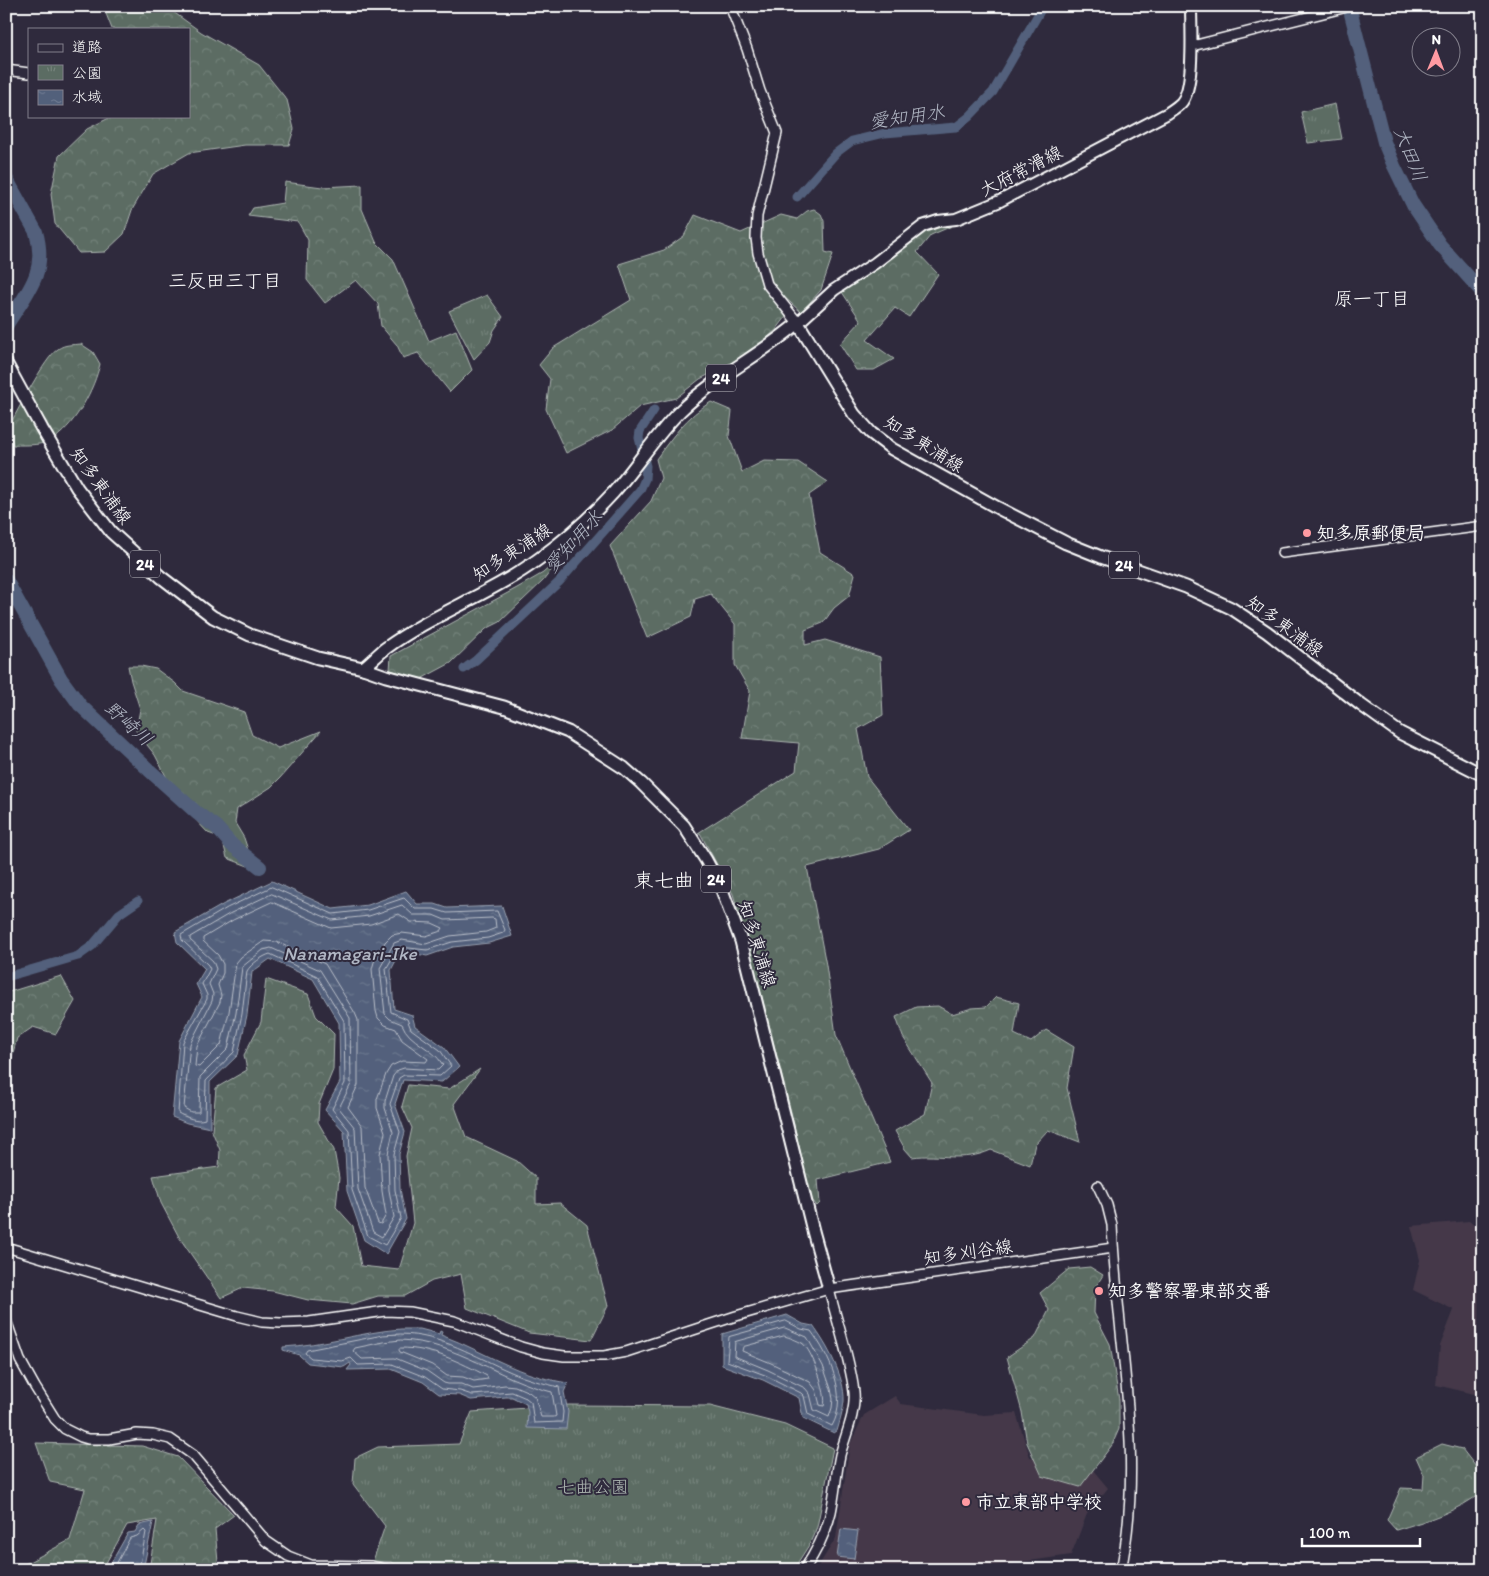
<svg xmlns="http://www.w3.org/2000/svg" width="1489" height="1576" viewBox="0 0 1489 1576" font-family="Itim,'Klee One',sans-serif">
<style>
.built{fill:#443949}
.forest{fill:url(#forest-crowns);stroke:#adb6b1}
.park{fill:url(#park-tufts);stroke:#adb6b1}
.water{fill:url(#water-ripples);stroke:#97a0b0}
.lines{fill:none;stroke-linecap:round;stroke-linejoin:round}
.shore{stroke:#babfca;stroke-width:1}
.canal{stroke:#52607b;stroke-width:9}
.river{stroke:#52607b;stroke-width:14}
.tertiary-casing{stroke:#fff;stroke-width:12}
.secondary-casing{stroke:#fff;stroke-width:14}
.primary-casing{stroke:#fff;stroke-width:15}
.tertiary{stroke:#2f2a3d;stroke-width:9}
.secondary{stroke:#2f2a3d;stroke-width:10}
.primary{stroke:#2f2a3d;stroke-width:11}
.poi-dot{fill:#ff9aa2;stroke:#2f2a3d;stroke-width:2}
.labels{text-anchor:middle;stroke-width:4;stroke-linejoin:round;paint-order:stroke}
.shield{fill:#2f2a3d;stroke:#c1bfc5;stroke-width:1}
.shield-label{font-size:16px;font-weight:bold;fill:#fff}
.street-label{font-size:18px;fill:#fff;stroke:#2f2a3d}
.poi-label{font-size:18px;font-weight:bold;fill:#fff;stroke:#2f2a3d;text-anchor:start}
.park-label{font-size:18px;fill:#adb6b1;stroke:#2f2a3d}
.water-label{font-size:19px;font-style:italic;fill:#b1b7c4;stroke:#2f2a3d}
.neighbourhood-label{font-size:19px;fill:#fff;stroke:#2f2a3d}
.quarter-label{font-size:20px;fill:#fff;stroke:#2f2a3d}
</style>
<defs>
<pattern id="forest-crowns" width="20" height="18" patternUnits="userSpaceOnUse" patternTransform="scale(1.25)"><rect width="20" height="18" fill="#5b6c63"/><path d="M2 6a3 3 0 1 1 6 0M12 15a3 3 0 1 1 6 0" fill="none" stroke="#74827a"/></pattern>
<pattern id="park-tufts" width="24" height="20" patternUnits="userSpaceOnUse" patternTransform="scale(1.25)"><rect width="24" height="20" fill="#5b6c63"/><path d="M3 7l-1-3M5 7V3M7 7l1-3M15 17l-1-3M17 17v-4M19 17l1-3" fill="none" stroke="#74827a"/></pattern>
<pattern id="water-ripples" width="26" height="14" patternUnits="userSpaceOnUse" patternTransform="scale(1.25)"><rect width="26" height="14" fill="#52607b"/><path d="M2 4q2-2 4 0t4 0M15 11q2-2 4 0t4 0" fill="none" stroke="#6c788f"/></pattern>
</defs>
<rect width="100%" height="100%" fill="#2f2a3d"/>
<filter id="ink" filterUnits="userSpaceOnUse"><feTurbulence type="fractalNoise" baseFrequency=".02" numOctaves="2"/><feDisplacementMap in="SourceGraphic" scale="10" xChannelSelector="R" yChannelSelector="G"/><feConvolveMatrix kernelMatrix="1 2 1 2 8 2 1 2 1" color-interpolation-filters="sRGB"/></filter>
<g filter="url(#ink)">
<g class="built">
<path d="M1469,1221L1483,1231V1396L1436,1385L1440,1346L1454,1310L1413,1290L1420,1260L1411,1226Z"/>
<path d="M895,1396L901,1404L984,1415L1016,1413L1030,1457L1093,1470L1108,1488L1087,1514L1071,1555L974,1569L816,1570L836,1538L850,1444L864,1415Z"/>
</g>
<g class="forest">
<path d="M103,6H165L201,32L259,65L287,100L294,129L289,145H245L189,153L153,174L132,210L124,234L105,252L79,253L55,224L51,194L59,156L87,129L113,116H189V29H112Z"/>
<path d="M285,182L322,187L362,185V209L376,242L393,259L429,341L456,330L472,370L450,392L418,353L403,358L397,345L381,326L378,304L356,280L325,303L307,280L308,240L298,222L248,216L253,208L283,203Z"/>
<path d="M814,209L821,214L824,221L825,252L833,254L821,290L801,312L782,295L776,302L786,317L776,330L746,356L700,379L676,398L640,406L612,430L566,453L546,409L550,379L539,365L553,348L631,300L619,264L664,250L684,236L695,215L741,233L781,215L797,219L807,211Z"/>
<path d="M953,223L952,226L931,235L917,252L938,274L909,317L895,308L867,340L894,359L874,370H856L840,344L861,321L842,292L878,267L925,228Z"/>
<path d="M81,344L93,352L100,364C94,389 77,422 55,438C44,446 27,445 13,445L8,428C17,412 45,357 58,349C65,344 72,345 81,344Z"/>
<path d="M711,402L732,411L729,436L742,472L764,461L798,462L828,482L809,495L820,552L855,574L849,596L834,608L823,623L805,630V645L825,640L880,657L883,715L858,729L867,777L909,830L879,849L807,867L826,965L836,1035L890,1162L818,1180L820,1203L817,1206L811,1199L792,1116L752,958L733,894L700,833H698L796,771L799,743L742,738L750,691L735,665V624L711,594L695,599L691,617L647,638L610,546L651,501L661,478L656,459C672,437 687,416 711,402Z"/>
<path d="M563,555L543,581L500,622L486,629L451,663L421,679L390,670L391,656L517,588L543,573Z"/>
<path d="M128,666H141L156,669L175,683L183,691L244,712L252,735L278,748L321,731L280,778L271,787L237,809L235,823L244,838L248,850V866L227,858L222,838L208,833L180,803L155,755L136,731L140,709L131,681Z"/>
<path d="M61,976L75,1001L56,1034L33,1027L17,1038L6,1079V993Z"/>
<path d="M266,979L308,994L316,1016L334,1034L333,1070L319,1104L318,1122L334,1150L339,1178L336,1207L353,1226L361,1266L399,1270L413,1223L406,1156L412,1128L402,1106L408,1085L449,1089L480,1069L454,1104L466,1137L517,1161L536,1178V1204L560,1203L587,1225L608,1306L591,1340L529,1333L467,1308L461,1274L432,1281L405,1296H378L352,1304L308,1300L273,1291L243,1288L221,1298L179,1237L161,1203L153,1176L219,1167L220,1150L212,1131L216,1088L247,1070L244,1055L261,1022Z"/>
<path d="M996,997L1019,1003L1014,1034L1031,1042L1046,1030L1074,1047L1067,1088L1080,1142L1048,1130L1035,1144L1030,1165L991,1150C962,1163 941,1153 912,1157L905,1149L895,1131L925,1114L932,1083L903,1037L896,1017L916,1007L938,1006L952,1014L972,1008L986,1007Z"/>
<path d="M1090,1267L1103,1275L1095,1288L1094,1313L1110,1344L1119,1400V1429L1112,1445L1080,1487L1042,1476L1027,1443L1022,1412L1007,1357L1035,1338L1049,1310L1040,1293L1069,1269Z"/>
<path d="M36,1443L142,1446L178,1457L234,1515L215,1529L218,1562L216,1570H149L157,1520L127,1525L102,1570H14L70,1540L85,1489L50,1482Z"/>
<path d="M1442,1444L1462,1449L1483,1476V1491C1459,1511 1426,1521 1396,1530L1387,1520L1401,1488L1423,1489L1424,1475L1416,1457Z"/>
</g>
<g class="park">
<path d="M1335,104L1342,139L1308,143L1301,112Z"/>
<path d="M487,295L503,317L494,330L490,342L474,359L449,311Z"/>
<path d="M569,1405L710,1406L785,1425L833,1448L817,1527L809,1545L793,1570H406L391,1562L373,1561L385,1526L353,1484L355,1458L378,1447L459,1444L472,1412Z"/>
</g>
<g class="water">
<path d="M272,881L333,909L368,905L406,891L417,904H435L447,908L502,906L512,936L489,943L453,947L427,956L401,951L391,970L394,1009L412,1015L415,1026L444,1047L459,1067L442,1082L403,1080L395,1104L405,1132L399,1154L400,1189L406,1219L386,1254L364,1240L347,1191L344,1131L325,1110L340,1082L339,1023L313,979L270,959L252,972L247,1015L238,1055L210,1082V1128L187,1123L172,1117L179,1041L202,997L196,984L205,969L177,942L175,932L224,904Z"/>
<path d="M787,1315L803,1324L813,1326C827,1345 845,1377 844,1401C843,1411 840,1421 837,1431L834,1433L803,1418L799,1398L763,1380L722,1365V1334Z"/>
<path d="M401,1329H420L439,1334L440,1331L442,1332L441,1335C466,1344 488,1357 512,1367C530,1375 549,1380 568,1383L564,1392L568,1412L566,1429L527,1428L528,1412L526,1404L512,1397H506L471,1400L459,1395L439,1394L423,1382L391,1369L347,1370L351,1365L350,1363L344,1367L308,1363L299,1355L283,1350V1347C323,1345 361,1332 401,1329Z"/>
<path d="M153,1522L143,1570H107L128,1533L135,1532L139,1525Z"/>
<path d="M841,1529L858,1531L854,1559L837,1557Z"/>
</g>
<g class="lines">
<g class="shore">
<path d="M272,887L333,914L368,910L404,898L415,909H434L447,913L497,911L505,930L503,933L488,938L452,942L427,950L400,947L397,950L386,969L391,1012L407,1019L411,1029L440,1050L451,1066L440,1076L404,1075L399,1078L390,1104L400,1132L394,1154L395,1190L401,1218L385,1245L368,1236L352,1190L349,1130L332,1109L345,1083L344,1021L317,976L270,954C263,956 251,964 247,971L242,1014L234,1052L206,1081L205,1119C197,1122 185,1117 178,1113L183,1042L207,999V995L202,984L210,969L208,965L182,940L181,935L227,908Z"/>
<path d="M272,894L332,920L369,916L402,905L413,915H433L445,920L492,918L495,919L496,928L486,932L450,936L426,944L402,940L394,943L380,968L385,1014L390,1019L402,1024C409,1043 433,1047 443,1065L438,1070L404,1068L398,1070L393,1076L385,1101V1108L393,1132L388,1154L389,1190L394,1217L382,1237L373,1232L358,1189L355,1128L339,1108L351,1084L350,1018L320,970L271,948L263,950L242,967L236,1013L228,1049L200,1077L199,1112H191L184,1108L190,1044L212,1001L213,994L209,984L216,969L213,961L190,940V937L229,914Z"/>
<path d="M272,902L331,928L371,924L399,914L411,922L432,923L443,928L441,931L426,936L402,933L392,935L385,942L374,962L372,969L376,1011L378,1018L385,1025L396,1029L402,1040L428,1059L426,1062L402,1061L391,1066L386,1074L377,1099V1108L385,1132L380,1154L382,1191L386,1215L381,1224L378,1223L365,1188L362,1126L348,1107L358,1085V1020L355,1013L325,964L277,942L264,941L241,957L236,963L229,1012L221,1045L199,1067L195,1066L197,1046L220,1002L221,995L218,985L223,973V964L218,955L203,941V938L233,920Z"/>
<path d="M786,1321L801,1329L811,1331C829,1355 849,1396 832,1426L808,1414L804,1396L801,1393L765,1375L727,1361L729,1337Z"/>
<path d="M785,1328L807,1337L823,1366L831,1389L833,1399L832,1408L829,1417L814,1410L810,1394L805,1388L768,1370L734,1356L735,1342Z"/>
<path d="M401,1334C442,1335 474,1356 511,1372C526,1379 542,1383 559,1387L563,1412L562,1422L534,1423L531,1402L526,1398L512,1392L472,1395L460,1391L442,1389L425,1377L392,1364L358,1365L351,1358L342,1361L311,1358L305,1353L307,1350L383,1335Z"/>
<path d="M784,1336C789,1337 798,1341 802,1343C812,1349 828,1395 824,1406L820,1405L816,1390L810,1382L771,1363L742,1351L743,1347Z"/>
<path d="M401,1340C456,1342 500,1380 552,1392L556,1416L554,1417H541L535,1397L529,1392L515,1386L505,1385L473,1389L461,1384H448L444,1383L427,1371L395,1358L362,1359L353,1351L355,1348L384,1342Z"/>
<path d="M401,1348C432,1348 460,1362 487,1376L488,1379L474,1381L463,1377L447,1376L432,1365L400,1352L399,1350Z"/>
<path d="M113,1570L130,1538L137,1536L144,1530L146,1532L139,1570"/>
</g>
<g class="canal">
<path d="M797,197L836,153L852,141L885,133L956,127L969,117L993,92L1043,6"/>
<path d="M464,669L476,660L559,582L640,490L645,479L646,466L639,438L640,431L654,410"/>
<path d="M6,977L78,956L92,946L119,914L138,901"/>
</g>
<g class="river">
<path d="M1349,6L1384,142L1394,166L1413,205L1440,245L1483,293"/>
<path d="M6,178L36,232C48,274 26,293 6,326"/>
<path d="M6,580L61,679L80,705L149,770L197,813L216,827L232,845L260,867"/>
</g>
<defs>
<g id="tertiary">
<path d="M730,6L747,49L760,91L777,133L757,216L756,238L758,253L767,284L798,323"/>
<path d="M1192,46L1351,6"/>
<path d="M6,70L29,73"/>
<path d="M1282,553L1483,526"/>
<path d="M1098,1186L1107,1205L1112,1225C1117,1340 1145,1456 1121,1570"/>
<path d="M6,1247L237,1316L262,1322L281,1323L309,1322L385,1311L410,1312L454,1321L521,1347L543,1353L564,1356H604L626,1352L736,1316L829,1289L1113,1248"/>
<path d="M6,1320L20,1360L35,1387L55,1419L65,1429L81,1437L88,1439H109L137,1434L153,1435L170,1439L193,1455L266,1541L288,1556L311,1565L371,1566L389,1570"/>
<path d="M804,1570C816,1552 826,1533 831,1512C835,1493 836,1474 840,1455C845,1436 856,1413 854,1392C850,1358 837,1323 829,1289"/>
</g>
<path id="secondary" d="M798,323L834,290L875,263L923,226L938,221L956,219L1000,201L1168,113C1172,110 1177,107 1181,103C1195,88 1191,28 1191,6"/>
<g id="primary">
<path d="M6,363L42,429L77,488L111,532L161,577L213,617L250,635L318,658L363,668L386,676L504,707L568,732L624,768L641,783L684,826L706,860L722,890L741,941L813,1231L829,1289"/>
<path d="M363,668C371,662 378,654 386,648C434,613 492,594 540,558C566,539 591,517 613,493C636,467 655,436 680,411C715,377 761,355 798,323L854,414L871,433L892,449L998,508L1066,543L1101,557L1186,587L1231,608L1267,632L1361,705L1400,733L1483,775"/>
</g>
</defs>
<use href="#tertiary" class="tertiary-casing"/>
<use href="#secondary" class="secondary-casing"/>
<use href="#primary" class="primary-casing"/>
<use href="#tertiary" class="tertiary"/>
<use href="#secondary" class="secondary"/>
<use href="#primary" class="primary"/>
</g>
</g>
<g class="poi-dot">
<circle cx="1307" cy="533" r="5"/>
<circle cx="1099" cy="1291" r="5"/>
<circle cx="966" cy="1502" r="5"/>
</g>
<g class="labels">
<g class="shield">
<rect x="706" y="364.5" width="30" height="27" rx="4"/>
<rect x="130" y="550.5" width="30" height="27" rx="4"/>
<rect x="1109" y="551.5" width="30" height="27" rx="4"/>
<rect x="701" y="865.5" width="30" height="27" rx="4"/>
</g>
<g class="shield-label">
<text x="721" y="384">24</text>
<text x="145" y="570">24</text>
<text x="1124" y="571">24</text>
<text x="716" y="885">24</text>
</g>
<g class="street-label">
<text transform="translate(1021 171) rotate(-27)" y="6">大府常滑線</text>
<text transform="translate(924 444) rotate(32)" y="6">知多東浦線</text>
<text transform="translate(101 486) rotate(54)" y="6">知多東浦線</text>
<text transform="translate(512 552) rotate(-33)" y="6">知多東浦線</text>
<text transform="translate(1285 626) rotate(36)" y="6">知多東浦線</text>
<text transform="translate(757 944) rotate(73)" y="6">知多東浦線</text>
<text transform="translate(968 1252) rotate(-8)" y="6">知多刈谷線</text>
</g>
<g class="poi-label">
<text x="1317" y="539">知多原郵便局</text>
<text x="1109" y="1297">知多警察署東部交番</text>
<text x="976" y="1508">市立東部中学校</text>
</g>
<g class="park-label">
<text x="593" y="1493">七曲公園</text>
</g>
<g class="water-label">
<text transform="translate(907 116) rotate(-8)" y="7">愛知用水</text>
<text transform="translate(1411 154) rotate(68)" y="7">大田川</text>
<text transform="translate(573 541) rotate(-48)" y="7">愛知用水</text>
<text transform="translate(129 723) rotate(42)" y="7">野崎川</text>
<text x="350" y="960">Nanamagari-Ike</text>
</g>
<g class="neighbourhood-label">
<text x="225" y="287">三反田三丁目</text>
<text x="1372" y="305">原一丁目</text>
</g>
<g class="quarter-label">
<text x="664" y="887">東七曲</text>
</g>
</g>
<rect width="1489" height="1576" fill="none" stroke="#2f2a3d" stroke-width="25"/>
<rect x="12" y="12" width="1464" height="1551" fill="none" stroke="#fff" stroke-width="2" filter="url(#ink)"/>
<rect x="28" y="28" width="162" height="90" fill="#2f2a3d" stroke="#827f8b"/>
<rect x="38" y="44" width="25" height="8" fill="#2f2a3d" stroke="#827f8b"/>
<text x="72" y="52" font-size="15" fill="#ffffff">道路</text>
<rect x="38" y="65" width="25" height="15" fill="url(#park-tufts)" stroke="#827f8b"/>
<text x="72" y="78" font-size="15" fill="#ffffff">公園</text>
<rect x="38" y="90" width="25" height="15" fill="url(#water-ripples)" stroke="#827f8b"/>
<text x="72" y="102" font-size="15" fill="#ffffff">水域</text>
<g transform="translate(1436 52) rotate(1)"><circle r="24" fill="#2f2a3d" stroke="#827f8b"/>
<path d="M0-4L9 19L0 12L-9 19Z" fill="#ff9aa2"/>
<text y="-8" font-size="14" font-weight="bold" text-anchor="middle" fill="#ffffff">N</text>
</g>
<path d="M1302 1538v8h118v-8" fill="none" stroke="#ffffff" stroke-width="2.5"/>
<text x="1309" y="1538" font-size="15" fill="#ffffff" stroke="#2f2a3d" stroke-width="4" paint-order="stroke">100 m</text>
</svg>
